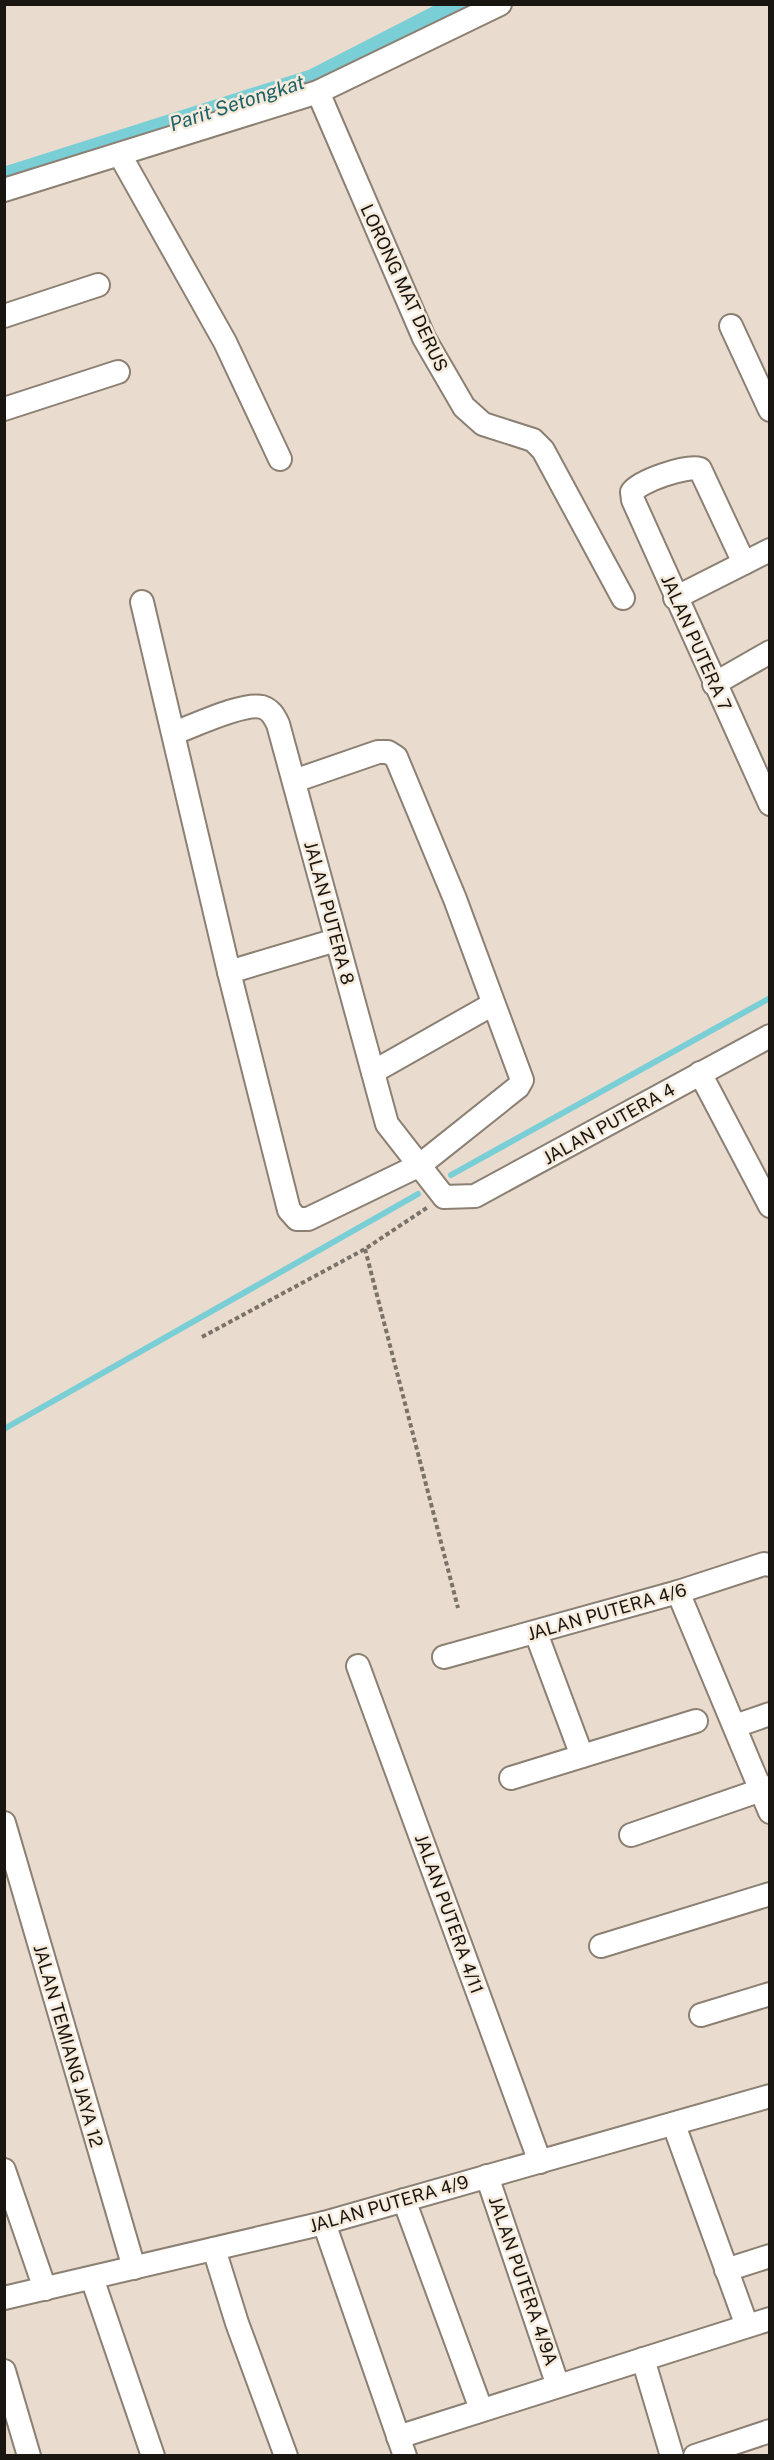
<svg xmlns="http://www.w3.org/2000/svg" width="774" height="2460" viewBox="0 0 774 2460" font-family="'Public Sans',sans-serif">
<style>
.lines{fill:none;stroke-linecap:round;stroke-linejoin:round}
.stream{stroke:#7aced5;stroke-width:6}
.canal{stroke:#7aced5;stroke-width:20}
.minor-casing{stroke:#8b8073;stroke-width:26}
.path{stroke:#7b7369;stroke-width:4;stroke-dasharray:4.5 3;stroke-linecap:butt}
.minor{stroke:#fff;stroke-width:22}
.labels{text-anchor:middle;stroke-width:5;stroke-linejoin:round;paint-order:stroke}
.street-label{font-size:18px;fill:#191510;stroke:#f6eadb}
.water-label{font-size:20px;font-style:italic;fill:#1d6268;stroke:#f6eadb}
</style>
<rect width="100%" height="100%" fill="#e9dcce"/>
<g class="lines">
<g class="stream">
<path d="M451,1175L770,998"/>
<path d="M4,1429L418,1194"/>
</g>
<path class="canal" d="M4,177L313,79L459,4"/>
<defs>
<g id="minor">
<path d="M318,92L424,338L464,407L483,424L533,440L543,450L623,598"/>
<path d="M120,155L225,342L280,459"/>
<path d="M4,190L318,92L500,4"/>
<path d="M4,316L98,285"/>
<path d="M731,326L770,410"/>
<path d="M4,409L118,372"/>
<path d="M744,563L700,469C686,465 640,481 632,492L633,500L770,804"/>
<path d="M675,598L770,550"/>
<path d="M142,602L229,972L289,1210L297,1219H308L420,1165L518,1087L522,1080L455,899L396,757L388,752H378L294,781"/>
<path d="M714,684L770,652"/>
<path d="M174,733C194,726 243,702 262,707C271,710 274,716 278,724L387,1124L444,1197L475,1196L770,1036"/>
<path d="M229,972L336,940"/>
<path d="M373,1072L493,1004"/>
<path d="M700,1073L770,1206"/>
<path d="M678,1592L770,1812"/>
<path d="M536,1633L582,1756"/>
<path d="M444,1657L678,1592L764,1564L770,1565"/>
<path d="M358,1666L540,2162"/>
<path d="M735,1726L770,1714"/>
<path d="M511,1778L696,1721"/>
<path d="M4,1823L134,2268"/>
<path d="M631,1835L770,1787"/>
<path d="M601,1946L770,1894"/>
<path d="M701,2015L770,1994"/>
<path d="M674,2125L747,2326"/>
<path d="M4,2170L45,2289"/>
<path d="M487,2176L558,2386"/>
<path d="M404,2200L481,2409"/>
<path d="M324,2223L405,2456"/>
<path d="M214,2249L237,2323L286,2456"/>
<path d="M726,2270L770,2256"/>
<path d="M92,2278L153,2456"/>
<path d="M4,2298L324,2223L770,2096"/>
<path d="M643,2359L672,2456"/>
<path d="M4,2371L29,2456"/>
<path d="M398,2437L770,2319"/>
<path d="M695,2456L770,2431"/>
</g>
</defs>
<use href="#minor" class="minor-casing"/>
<g class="path">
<path d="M365,1249L458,1608"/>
<path d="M202,1337L365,1249L428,1207"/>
</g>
<use href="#minor" class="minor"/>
</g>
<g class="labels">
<g class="street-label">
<text transform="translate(404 288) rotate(65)" y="6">LORONG MAT DERUS</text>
<text transform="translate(696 643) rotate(66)" y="6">JALAN PUTERA 7</text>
<text transform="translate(329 913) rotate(75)" y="6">JALAN PUTERA 8</text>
<text transform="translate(609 1124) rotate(-29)" y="6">JALAN PUTERA 4</text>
<text transform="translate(607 1612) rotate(-16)" y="6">JALAN PUTERA 4/6</text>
<text transform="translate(449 1914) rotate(70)" y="6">JALAN PUTERA 4/11</text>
<text transform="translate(68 2046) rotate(74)" y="6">JALAN TEMIANG JAYA 12</text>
<text transform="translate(389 2204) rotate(-16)" y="6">JALAN PUTERA 4/9</text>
<text transform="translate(523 2281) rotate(71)" y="6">JALAN PUTERA 4/9A</text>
</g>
<g class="water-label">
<text transform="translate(237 103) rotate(-18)" y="7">Parit Setongkat</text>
</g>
</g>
<rect width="774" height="2460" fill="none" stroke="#191510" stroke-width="12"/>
</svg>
